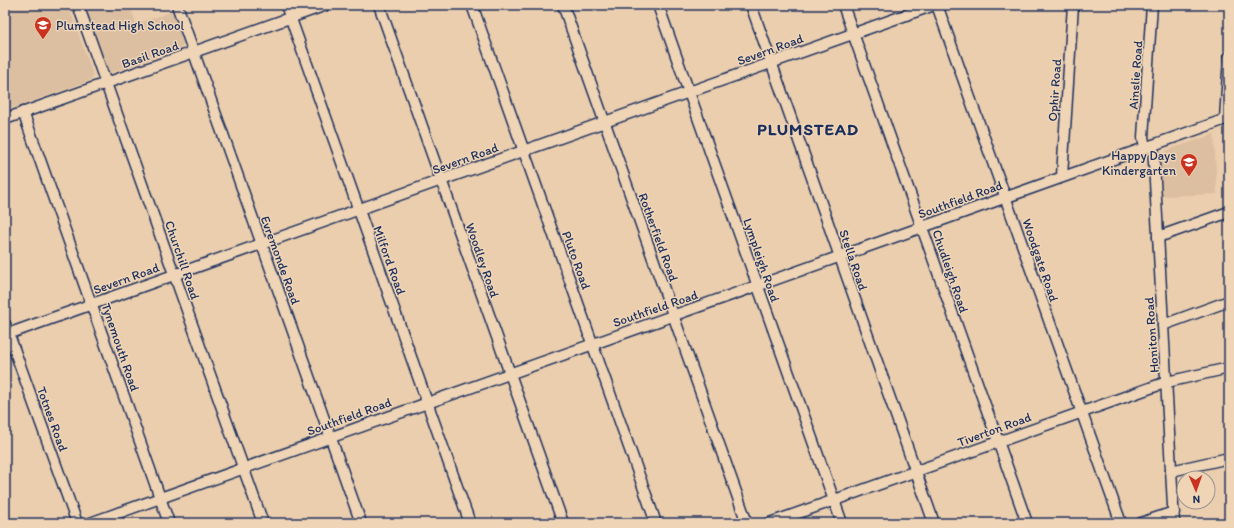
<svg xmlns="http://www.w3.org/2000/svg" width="1234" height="528" viewBox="0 0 1234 528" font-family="Itim,sans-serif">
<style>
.built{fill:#dcbea0}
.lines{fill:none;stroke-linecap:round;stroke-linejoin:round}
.minor-casing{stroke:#1b2f5e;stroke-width:13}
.minor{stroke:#efd5b6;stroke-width:10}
.labels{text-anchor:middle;stroke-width:3;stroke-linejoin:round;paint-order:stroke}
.poi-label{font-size:13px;fill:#1b2f5e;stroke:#efd5b6;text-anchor:start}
.street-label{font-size:13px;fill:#1b2f5e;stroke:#efd5b6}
.district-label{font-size:17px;font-weight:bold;letter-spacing:1px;fill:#1b2f5e;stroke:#efd5b6}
</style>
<rect width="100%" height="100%" fill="#ebcead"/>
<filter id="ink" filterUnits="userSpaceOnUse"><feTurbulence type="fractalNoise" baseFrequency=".025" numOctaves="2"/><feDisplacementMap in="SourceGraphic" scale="8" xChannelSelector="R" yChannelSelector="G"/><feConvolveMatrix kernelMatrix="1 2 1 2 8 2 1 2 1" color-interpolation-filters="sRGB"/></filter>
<g filter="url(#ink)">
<g class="built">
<path d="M5,5H68L93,75L91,80L5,111Z"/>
<path d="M84,5H130L136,24L174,11L184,44L180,48L110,73L106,69Z"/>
<path d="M1214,134L1217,194L1162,196L1161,160L1166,151Z"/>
</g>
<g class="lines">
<defs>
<g id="minor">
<path d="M78,5L263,523"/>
<path d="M177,5L361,523"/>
<path d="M286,5L470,523"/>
<path d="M379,5L563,523"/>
<path d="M472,5L656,523"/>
<path d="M563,5L747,523"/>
<path d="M658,5L842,523"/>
<path d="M751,5L934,523"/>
<path d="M843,5L1027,523"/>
<path d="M937,5L1121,523"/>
<path d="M23,112L169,523"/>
<path d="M5,119L326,5"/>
<path d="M1225,119L1229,57"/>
<path d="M1153,145L1174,523"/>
<path d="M1145,147L1143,137L1152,5"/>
<path d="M1062,176L1073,5"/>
<path d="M1158,237L1229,212"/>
<path d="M5,324L77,523"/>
<path d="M1163,325L1229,301"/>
<path d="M5,335L934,5"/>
<path d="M1171,471L1229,458"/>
<path d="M90,523L1229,118"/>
<path d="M770,523L1167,382L1229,368"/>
<path d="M1141,523L1174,512"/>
</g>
</defs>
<use href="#minor" class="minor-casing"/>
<use href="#minor" class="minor"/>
</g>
</g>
<defs>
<symbol id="school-pin" viewBox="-11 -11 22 30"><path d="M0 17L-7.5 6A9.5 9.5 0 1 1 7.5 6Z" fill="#c8321e" stroke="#efd5b6"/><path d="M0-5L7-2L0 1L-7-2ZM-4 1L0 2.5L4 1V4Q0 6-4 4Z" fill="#fff"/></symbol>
</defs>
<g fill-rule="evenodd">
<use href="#school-pin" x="33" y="15" width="20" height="27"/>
<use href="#school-pin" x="1179" y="152" width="20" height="27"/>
</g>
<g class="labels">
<g class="poi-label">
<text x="56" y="30">Plumstead High School</text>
<text x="1176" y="160" text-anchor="end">Happy Days<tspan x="1176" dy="15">Kindergarten</tspan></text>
</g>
<g class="street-label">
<text transform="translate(770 49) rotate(-20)" y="5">Severn Road</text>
<text transform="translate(150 54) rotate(-19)" y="5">Basil Road</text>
<text transform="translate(1135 75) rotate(-86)" y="5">Ainslie Road</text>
<text transform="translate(1054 90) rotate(-86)" y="5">Ophir Road</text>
<text transform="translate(465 158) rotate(-20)" y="5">Severn Road</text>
<text transform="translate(960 199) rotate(-20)" y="5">Southfield Road</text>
<text transform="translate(659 237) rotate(70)" y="5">Rotherfield Road</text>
<text transform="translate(183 260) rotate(71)" y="5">Churchill Road</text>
<text transform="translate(281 260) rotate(70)" y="5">Evremonde Road</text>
<text transform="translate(390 260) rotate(70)" y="5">Milford Road</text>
<text transform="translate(483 260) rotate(71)" y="5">Woodley Road</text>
<text transform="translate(577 260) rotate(70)" y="5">Pluto Road</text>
<text transform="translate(762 260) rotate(71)" y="5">Lympleigh Road</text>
<text transform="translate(854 260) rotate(71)" y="5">Stella Road</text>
<text transform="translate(1041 260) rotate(71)" y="5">Woodgate Road</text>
<text transform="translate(951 271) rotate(71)" y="5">Chudleigh Road</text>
<text transform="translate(126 278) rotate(-20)" y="5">Severn Road</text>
<text transform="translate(655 308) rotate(-19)" y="5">Southfield Road</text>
<text transform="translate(1151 335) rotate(-94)" y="5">Honiton Road</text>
<text transform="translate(121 347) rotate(71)" y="5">Tynemouth Road</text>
<text transform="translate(349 416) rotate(-20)" y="5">Southfield Road</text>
<text transform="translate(53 419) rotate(70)" y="5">Totnes Road</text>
<text transform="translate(994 429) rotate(-20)" y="5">Tiverton Road</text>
</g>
<g class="district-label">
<text x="808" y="135">PLUMSTEAD</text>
</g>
</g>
<rect width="1234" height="528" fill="none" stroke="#efd5b6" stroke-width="20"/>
<rect x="10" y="10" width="1214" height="508" fill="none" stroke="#1b2f5e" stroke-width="1.5" filter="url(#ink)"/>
<g transform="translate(1196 490) rotate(178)"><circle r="19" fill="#efd5b6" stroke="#9a9393"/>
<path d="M0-3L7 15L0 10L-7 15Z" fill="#c8321e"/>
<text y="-6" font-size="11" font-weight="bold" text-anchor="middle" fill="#1b2f5e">N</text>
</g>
</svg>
